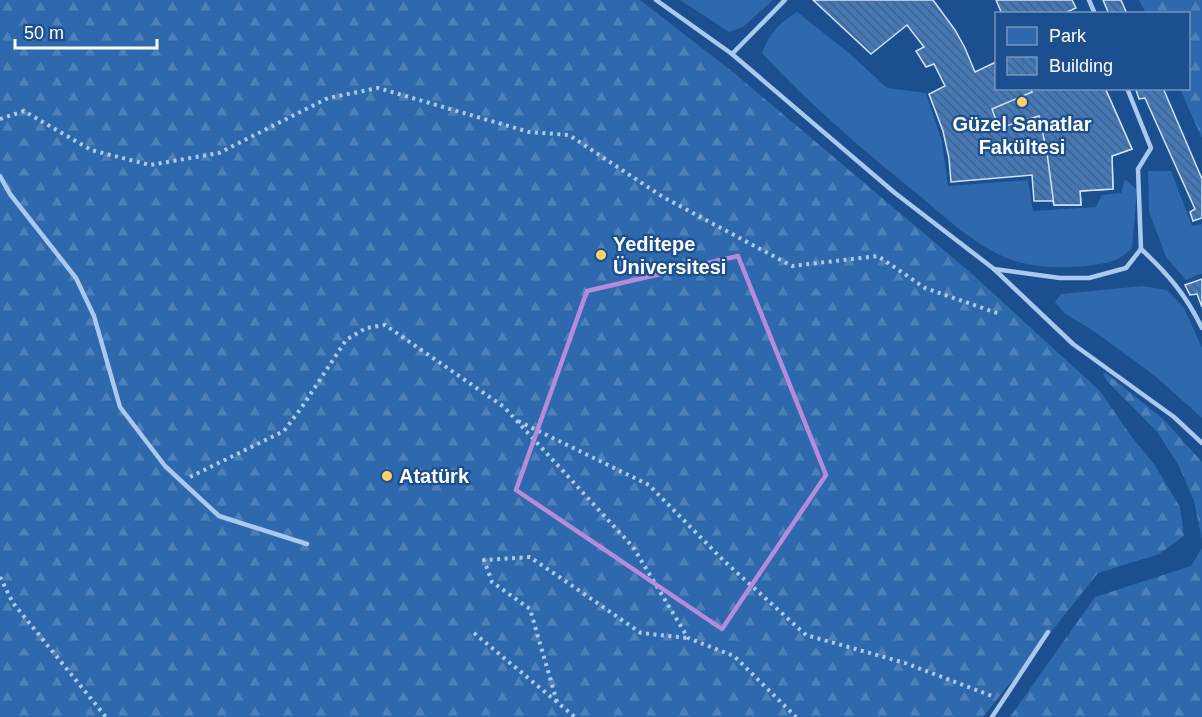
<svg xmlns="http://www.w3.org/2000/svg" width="1202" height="717" viewBox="0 0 1202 717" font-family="Helvetica,sans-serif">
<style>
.green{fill:#2e69ad}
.forest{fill:url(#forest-firs)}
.building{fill:url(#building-back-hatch);stroke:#cfe3fa;stroke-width:1.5}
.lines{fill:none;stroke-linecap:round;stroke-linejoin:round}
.path{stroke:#a9c9ee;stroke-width:4;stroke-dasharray:3 4.5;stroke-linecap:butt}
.service{stroke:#a9c9ee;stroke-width:4.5}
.marked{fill:none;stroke:#b68bdc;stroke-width:4.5;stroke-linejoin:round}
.poi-dot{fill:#ffd166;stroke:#1b4f8f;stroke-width:2}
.labels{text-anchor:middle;stroke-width:4.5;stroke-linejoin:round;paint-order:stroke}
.poi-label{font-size:20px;font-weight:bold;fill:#fff;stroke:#1b4f8f;text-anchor:start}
</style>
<defs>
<pattern id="forest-firs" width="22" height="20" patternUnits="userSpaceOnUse" patternTransform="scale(1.5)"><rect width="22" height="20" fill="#2e69ad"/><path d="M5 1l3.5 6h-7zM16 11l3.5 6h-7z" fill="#4d80b9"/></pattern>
<pattern id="building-back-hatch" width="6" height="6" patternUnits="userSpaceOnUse" patternTransform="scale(1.5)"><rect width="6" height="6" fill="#4478b7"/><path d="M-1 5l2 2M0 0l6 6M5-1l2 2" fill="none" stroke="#486282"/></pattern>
</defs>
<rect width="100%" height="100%" fill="#1b4f8f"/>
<g class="green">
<path d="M680,0H773L743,27L729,32Z"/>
<path d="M797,12L849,53L887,88L926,93L942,142L948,186L1028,180L1033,211L1096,207L1102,195L1121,193L1125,179L1137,190L1132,248C1118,263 1106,263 1087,266C1064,268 1037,268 1015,261C982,251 947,219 921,197C865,152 811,106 762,53C768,35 780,22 797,12Z"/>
<path d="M1148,171H1171L1192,226L1202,224V273L1186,280L1166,257L1149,211Z"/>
<path d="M1143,286L1167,290L1184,308L1202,348V418L1155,376L1095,332L1064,313L1055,302L1061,294Z"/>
</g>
<g class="forest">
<path d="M0,0H640L733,72L971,273L1100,391L1131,436L1154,464L1180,507L1184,536L1159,554L1098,573L983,717H0Z"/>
<path d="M1139,0H1202V138L1180,89L1188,88V14L1146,13Z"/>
<path d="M1103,373H1106L1163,419L1202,462V540L1194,501L1179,466L1158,433L1106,380Z"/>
<path d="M1202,548V717H1010L1095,597L1191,566Z"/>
</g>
<g class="building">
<path d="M813,0H933L955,30L965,48L975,72L996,62V88H1105L1132,149L1112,156L1113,189L1080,191L1081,205H1054L1053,201H1034L1032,175L951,182L949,158L943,131L929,94L945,86L934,64L926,67L916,51L924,47L907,25L871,54Z"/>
<path d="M996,0H1072L1076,8L1063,14H1002Z"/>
<path d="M1103,0H1121L1127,14H1109Z"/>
<path d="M1030,88H1105L1132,149L1112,156L1113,189L1080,191L1081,205H1054L1047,153L1039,116L999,128L992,109L1032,92Z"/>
<path d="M1140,88H1163L1202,179V218L1193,221L1190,212L1195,209L1145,98L1139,99L1136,90Z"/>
<path d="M1202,279V307L1197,294L1190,295L1185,285Z"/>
</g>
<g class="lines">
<g class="path">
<path d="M0,119L24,111L91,150L150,165L219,153L328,98L378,88L529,132L569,135L663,197L792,266L878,256L925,288L1000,314"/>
<path d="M518,421L649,485L723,560L806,635L905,663L992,696"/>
<path d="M190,477L284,431L302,407L346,340L366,328L385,325L504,407L633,547L688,638L734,656L796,717"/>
<path d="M0,577L13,603L106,717"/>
<path d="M474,633L575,717"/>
<path d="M557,702L530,609L492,582L484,560L530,557L641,633L687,638"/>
</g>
<g class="service">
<path d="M656,0L732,54L895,193L994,269L1073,344L1174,417L1202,443"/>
<path d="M1089,0L1095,14"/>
<path d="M732,54L785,0"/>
<path d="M0,176L10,194L76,278L94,316L120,407L165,466L219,516L307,544"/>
<path d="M1141,249C1168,274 1186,295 1202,328"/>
<path d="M994,269L1060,278H1089L1126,268L1141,249L1138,169L1151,148L1127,88"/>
<path d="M992,717L1048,632"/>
</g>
</g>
<path class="marked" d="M738,256L826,475L722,629L516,490L587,291Z"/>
<g class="poi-dot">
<circle cx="1022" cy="102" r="6"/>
<circle cx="601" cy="255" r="6"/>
<circle cx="387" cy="476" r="6"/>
</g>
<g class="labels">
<g class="poi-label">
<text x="1022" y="131" text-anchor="middle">Güzel Sanatlar<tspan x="1022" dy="23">Fakültesi</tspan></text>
<text x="613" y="251">Yeditepe<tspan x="613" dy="23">Üniversitesi</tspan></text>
<text x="399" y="483">Atatürk</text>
</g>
</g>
<rect x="995" y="12" width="195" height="78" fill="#1b4f8f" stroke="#7695bc" stroke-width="1.5"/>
<rect x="1007" y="27" width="30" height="18" fill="#2e69ad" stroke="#7695bc" stroke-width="1.5"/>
<text x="1049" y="42" font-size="18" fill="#ffffff">Park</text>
<rect x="1007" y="57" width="30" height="18" fill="url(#building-back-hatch)" stroke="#7695bc" stroke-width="1.5"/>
<text x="1049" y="72" font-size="18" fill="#ffffff">Building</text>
<path d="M15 39v9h142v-9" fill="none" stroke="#ffffff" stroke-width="3"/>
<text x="24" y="39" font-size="18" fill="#ffffff" stroke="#1b4f8f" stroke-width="4.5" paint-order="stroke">50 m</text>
</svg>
